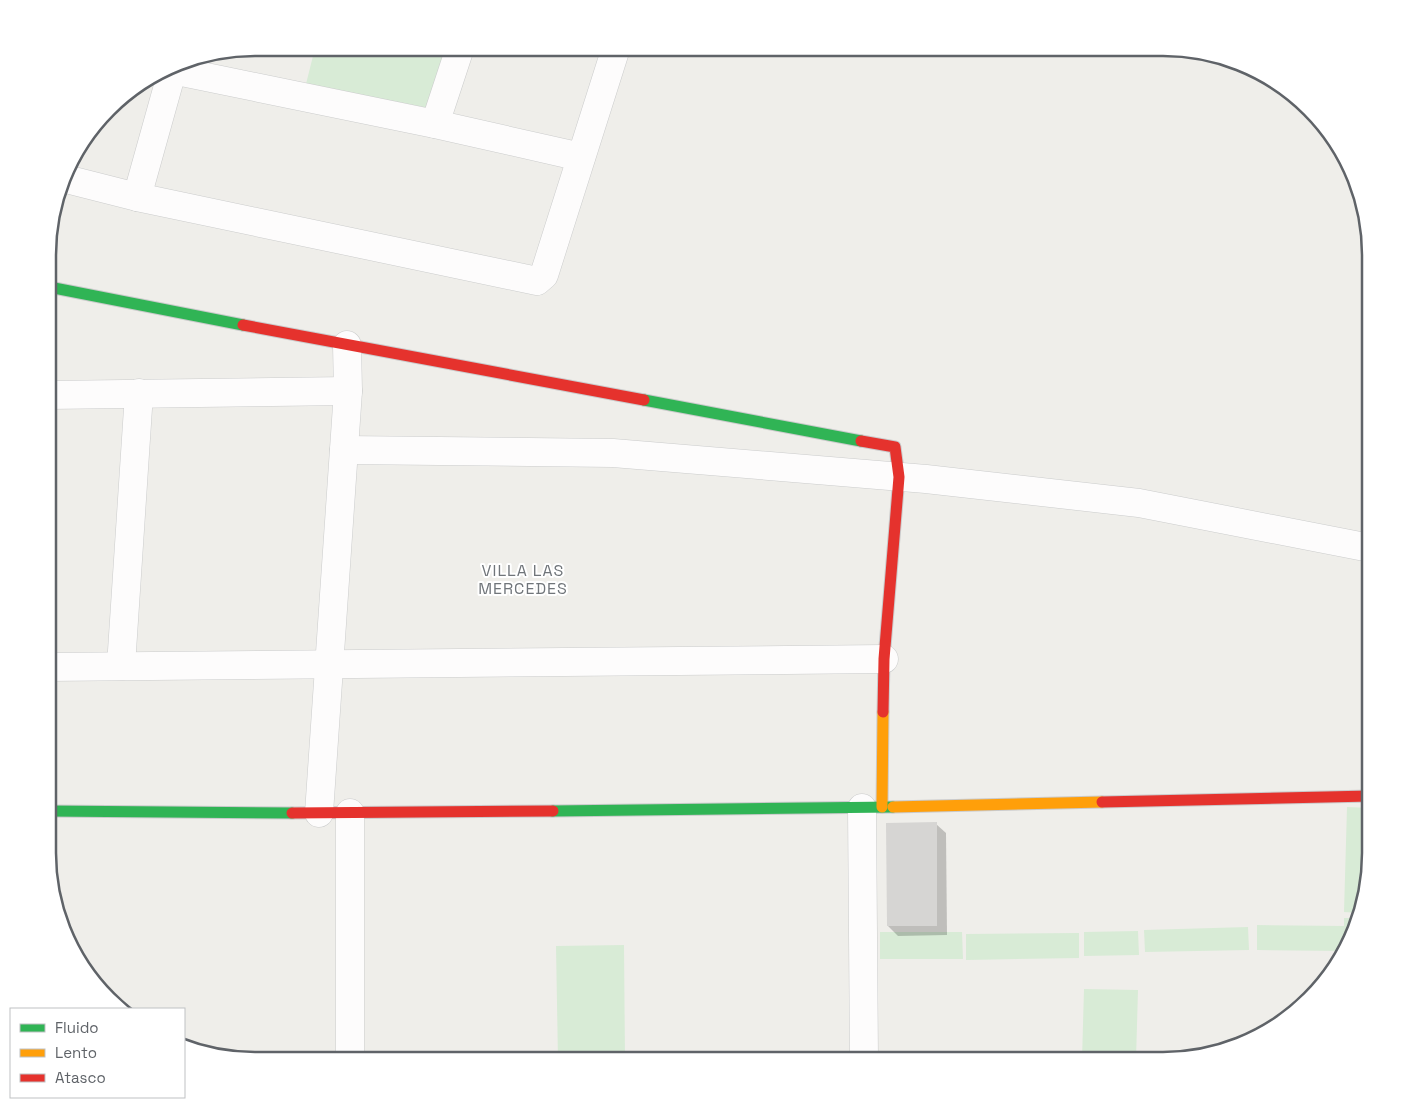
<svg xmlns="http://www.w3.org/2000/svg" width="1418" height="1108" viewBox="0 0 1418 1108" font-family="'Space Grotesk',sans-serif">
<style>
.green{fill:#d8ebd6}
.shadow{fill:#0003}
.building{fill:#d6d5d3}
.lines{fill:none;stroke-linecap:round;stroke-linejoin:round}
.street-casing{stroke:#cbcccc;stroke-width:29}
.fast-casing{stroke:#cacacb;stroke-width:13}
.slow-casing{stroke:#cacacb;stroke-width:13}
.jam-casing{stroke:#cacacb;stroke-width:13}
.street{stroke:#fdfcfc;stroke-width:28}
.fast{stroke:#30b455;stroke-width:11}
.slow{stroke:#ff9f0a;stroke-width:11}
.jam{stroke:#e5322d;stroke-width:11}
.labels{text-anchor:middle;stroke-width:4;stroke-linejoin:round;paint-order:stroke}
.neighbourhood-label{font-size:16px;letter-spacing:1px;fill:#70757a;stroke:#fff}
.rim{fill:none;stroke:#5f6368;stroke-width:2.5}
</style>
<rect width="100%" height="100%" fill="#efeeea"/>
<g class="green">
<path d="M315,48H457L438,110L306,84Z"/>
<path d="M1347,807L1370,808V867L1359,913L1344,912Z"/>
<path d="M1344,918H1358L1355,932L1343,951L1257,950V925L1344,926Z"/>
<path d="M1248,927L1249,950L1145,952L1144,930Z"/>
<path d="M1138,931L1139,955L1084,956V932Z"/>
<path d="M880,932H962L963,959H880Z"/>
<path d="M1079,933V958L966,960V934Z"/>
<path d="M624,945L625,1060H558L556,946Z"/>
<path d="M1084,989L1138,990L1136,1060H1082Z"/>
</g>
<path class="shadow" d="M936,824L946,833L947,935L898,936L888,926Z"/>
<path class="building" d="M937,822V926H887L886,823Z"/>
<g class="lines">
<defs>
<g id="street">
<path d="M172,70L435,124L581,157"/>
<path d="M435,124L460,48"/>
<path d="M66,179L137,197L537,281L544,275L616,48"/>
<path d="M137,197L173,68"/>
<path d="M49,395L348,391"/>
<path d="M344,450L613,453L926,479L1139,503L1370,548"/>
<path d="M121,666L139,393"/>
<path d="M48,667L884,659"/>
<path d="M862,808L864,1060"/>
<path d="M319,813L348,391L347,345"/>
<path d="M350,813V1060"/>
</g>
<g id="fast">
<path d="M49,287L243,325"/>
<path d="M644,400L861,441"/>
<path d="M48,811L292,813"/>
<path d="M553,811L893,807"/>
</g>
<g id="slow">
<path d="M882,807L883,712"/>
<path d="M893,807L1102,802"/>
</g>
<g id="jam">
<path d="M243,325L644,400"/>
<path d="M861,441L895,447L899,477L884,659L883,712"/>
<path d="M1102,802L1370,796"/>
<path d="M292,813L553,811"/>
</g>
</defs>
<use href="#street" class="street-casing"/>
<use href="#fast" class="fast-casing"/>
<use href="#slow" class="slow-casing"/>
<use href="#jam" class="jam-casing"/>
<use href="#street" class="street"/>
<use href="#fast" class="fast"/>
<use href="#slow" class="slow"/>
<use href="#jam" class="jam"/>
</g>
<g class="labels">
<g class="neighbourhood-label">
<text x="523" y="576">VILLA LAS<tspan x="523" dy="18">MERCEDES</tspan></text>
</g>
</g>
<path d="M0 0H1418V1108H0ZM255 56H1163A199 199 0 0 1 1362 255V853A199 199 0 0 1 1163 1052H255A199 199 0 0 1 56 853V255A199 199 0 0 1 255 56Z" fill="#fff" fill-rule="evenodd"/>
<path class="rim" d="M255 56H1163A199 199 0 0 1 1362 255V853A199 199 0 0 1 1163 1052H255A199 199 0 0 1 56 853V255A199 199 0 0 1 255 56Z"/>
<rect x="10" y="1008" width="175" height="90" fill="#ffffff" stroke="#bfc1c3"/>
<rect x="20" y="1024" width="25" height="8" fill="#30b455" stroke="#bfc1c3"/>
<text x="55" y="1033" font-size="15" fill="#5f6368">Fluido</text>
<rect x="20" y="1049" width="25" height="8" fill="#ff9f0a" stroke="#bfc1c3"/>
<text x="55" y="1058" font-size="15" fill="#5f6368">Lento</text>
<rect x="20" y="1074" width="25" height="8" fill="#e5322d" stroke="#bfc1c3"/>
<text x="55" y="1083" font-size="15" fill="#5f6368">Atasco</text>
</svg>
